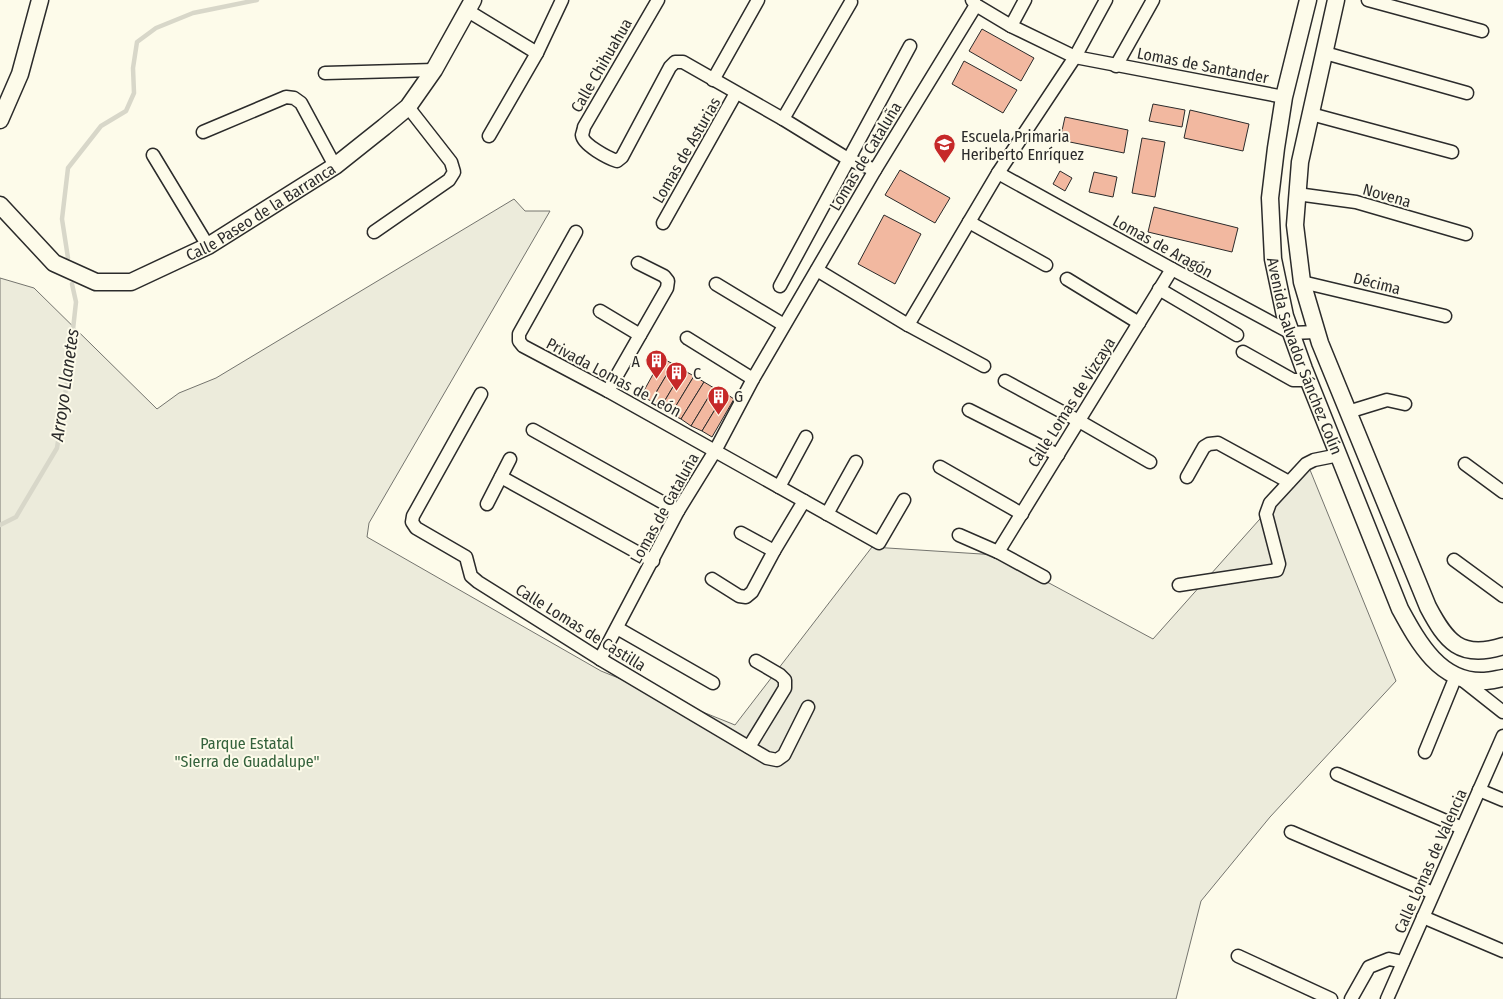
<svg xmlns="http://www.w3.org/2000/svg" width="1503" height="999" viewBox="0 0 1503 999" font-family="'Fira Sans Condensed',sans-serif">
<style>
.green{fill:#ecebdb;stroke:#74746e}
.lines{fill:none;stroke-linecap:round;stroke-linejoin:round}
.stream{stroke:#d8d7c9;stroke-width:4.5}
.building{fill:#f2b8a0;stroke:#2b2b2b}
.minor-casing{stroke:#2b2b2b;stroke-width:15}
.tertiary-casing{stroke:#2b2b2b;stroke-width:19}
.minor{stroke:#fdfbea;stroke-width:12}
.tertiary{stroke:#fdfbea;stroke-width:16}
.labels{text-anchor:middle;stroke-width:4;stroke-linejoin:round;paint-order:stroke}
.street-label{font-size:16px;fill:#2b2b2b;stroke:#fdfbea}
.poi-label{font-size:16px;fill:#2b2b2b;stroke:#fdfbea;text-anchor:start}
.park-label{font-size:16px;fill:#34623c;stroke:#fdfbea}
.water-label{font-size:18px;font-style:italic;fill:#2b2b2b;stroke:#fdfbea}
</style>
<rect width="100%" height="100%" fill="#fdfbea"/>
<path class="green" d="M514,199L525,211H550L369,523L367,537L601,671L735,725L872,547L997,555L1153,639L1308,465L1396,681L1270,817L1201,901L1176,999H0V278L34,288L157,409L179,393L216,378Z"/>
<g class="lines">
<g class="stream">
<path d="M68,258L62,219L68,168L101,126L126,111L134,93L133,68L137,42L156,28L193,13L257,0"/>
<path d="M0,525L16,517L57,448L68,375L76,302L72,284"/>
</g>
</g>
<g class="building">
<path d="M982,29L1034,58L1021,81L969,51Z"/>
<path d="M964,61L1017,90L1003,113L952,84Z"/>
<path d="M1153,104L1185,110L1182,127L1149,121Z"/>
<path d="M1190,110L1249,124L1243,151L1184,138Z"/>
<path d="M1065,117L1128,130L1124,153L1060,140Z"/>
<path d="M1142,138L1165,142L1155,197L1132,193Z"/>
<path d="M900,170L950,198L935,223L885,195Z"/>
<path d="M1060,171L1072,178L1065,191L1053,184Z"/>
<path d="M1094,172L1117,177L1113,197L1089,192Z"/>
<path d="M1154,207L1238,228L1232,252L1148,232Z"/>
<path d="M884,215L921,234L895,284L858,264Z"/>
<path d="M662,358L673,364L651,401L641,396Z"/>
<path d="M673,364L683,370L661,407L651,401Z"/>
<path d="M683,370L694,376L671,414L661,407Z"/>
<path d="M694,376L704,382L681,419L671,414Z"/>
<path d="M704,382L714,388L691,426L681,419Z"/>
<path d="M714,388L725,393L702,431L691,426Z"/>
<path d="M725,393L734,399L712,437L702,431Z"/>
</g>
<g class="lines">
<defs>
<g id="minor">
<path d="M658,0L584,127C584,128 582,135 582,135C583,145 608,158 617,161L622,157L670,67L675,62H683L783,119L848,159L875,170"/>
<path d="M972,0L976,5L1011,26L1075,57L1284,97"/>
<path d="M1368,0L1482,31"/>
<path d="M468,11L537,53"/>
<path d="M1011,26L1025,0"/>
<path d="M1325,53L1467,93"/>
<path d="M1116,66L1153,0"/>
<path d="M325,73L434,70"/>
<path d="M713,80L758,0"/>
<path d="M1311,114L1452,152"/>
<path d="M783,119L851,2"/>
<path d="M203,132L286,97L294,98L301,103L335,166"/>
<path d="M489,136L537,53L562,0"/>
<path d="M153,155L208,246"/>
<path d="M998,173L1172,269L1291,333L1316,332"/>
<path d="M1297,194L1356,202L1466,234"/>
<path d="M969,222L1046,265"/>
<path d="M663,223L736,93"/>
<path d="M374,232L449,180L454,172L451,162L408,107"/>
<path d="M576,232L519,334V341L523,346L608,391L879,543L904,500"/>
<path d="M817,270L908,325L984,366"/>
<path d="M1067,279L1139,323"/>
<path d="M1302,282L1445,316"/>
<path d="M716,284L784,325"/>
<path d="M780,286L910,46"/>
<path d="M1159,289L1237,335"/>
<path d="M600,311L640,335"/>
<path d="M908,325L998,173L1075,57L1106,0"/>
<path d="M687,338L753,379"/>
<path d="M1243,352L1293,380H1309"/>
<path d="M1005,381L1079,421L1150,462"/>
<path d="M608,391L667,288L668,281L664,276L638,263"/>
<path d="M481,394L413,516L412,522L416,528L466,557L471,576L478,582L600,659L767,758L777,760L784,755L808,707"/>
<path d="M969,410L1058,455"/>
<path d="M1348,412L1387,400L1405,404"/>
<path d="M533,430L678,511"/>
<path d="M1465,464L1503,492"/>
<path d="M940,467L1022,514"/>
<path d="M501,477L653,561"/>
<path d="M1187,477L1204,447L1209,444L1218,443L1289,482"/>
<path d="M779,487L806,437"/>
<path d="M487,504L510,459"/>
<path d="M827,514L856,462"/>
<path d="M741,533L774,551"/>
<path d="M959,535L998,552L1044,577"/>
<path d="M998,552L1172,269"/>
<path d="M1454,560L1503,596"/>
<path d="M712,579L739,596L746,597L752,592L774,551L804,501"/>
<path d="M1179,585L1277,570L1279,564L1266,514L1270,503L1306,464L1314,460L1339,455"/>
<path d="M617,628L713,683"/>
<path d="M600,659L678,511L715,451L753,379L875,170L976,5"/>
<path d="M1460,678L1503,712"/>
<path d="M749,747L785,688V680L780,675L756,661"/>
<path d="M1425,752L1456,676"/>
<path d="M1337,774L1462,828"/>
<path d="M1479,790L1503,800"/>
<path d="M1291,832L1433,893"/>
<path d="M1423,917L1503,951"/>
<path d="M1238,956L1331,999"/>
<path d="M1351,999L1369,967L1389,959L1403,962"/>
<path d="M1387,999L1503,736"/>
</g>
<g id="tertiary">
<path id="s1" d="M1308,0L1284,97L1276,148L1270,198L1273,259L1285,316L1304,369L1400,609C1418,642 1440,683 1484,681C1490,681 1497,679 1503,678"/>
<path d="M1336,0L1300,162L1295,225L1302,282L1320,343L1428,607C1446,641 1460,660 1503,646"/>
<path d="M0,120L20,74L40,0"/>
<path id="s2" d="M0,205L54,263L96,282H131L208,246L335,166L384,127L408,107L434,70L473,0"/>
</g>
</defs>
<use href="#minor" class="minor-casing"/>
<use href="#tertiary" class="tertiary-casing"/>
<use href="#minor" class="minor"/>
<use href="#tertiary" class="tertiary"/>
</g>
<defs>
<symbol id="school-pin" viewBox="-11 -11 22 30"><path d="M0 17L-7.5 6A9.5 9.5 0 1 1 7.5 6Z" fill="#c62828" stroke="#fdfbea"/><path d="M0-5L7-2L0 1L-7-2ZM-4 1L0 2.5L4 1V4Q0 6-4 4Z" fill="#fff"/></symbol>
<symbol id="building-pin" viewBox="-11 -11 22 30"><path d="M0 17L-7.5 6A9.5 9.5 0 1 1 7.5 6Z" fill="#c62828" stroke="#fdfbea"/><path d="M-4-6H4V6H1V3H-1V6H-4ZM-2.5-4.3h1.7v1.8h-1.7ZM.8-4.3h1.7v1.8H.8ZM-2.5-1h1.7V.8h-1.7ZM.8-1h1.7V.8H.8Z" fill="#fff"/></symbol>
</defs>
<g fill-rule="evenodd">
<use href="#school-pin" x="932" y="132" width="25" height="34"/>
<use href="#building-pin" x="644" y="348" width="25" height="34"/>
<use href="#building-pin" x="664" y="360" width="25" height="34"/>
<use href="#building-pin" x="706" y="384" width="25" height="34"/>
</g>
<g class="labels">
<g class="street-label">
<text transform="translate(601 65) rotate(-60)" y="6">Calle Chihuahua</text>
<text transform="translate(1203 65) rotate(11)" y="6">Lomas de Santander</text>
<text transform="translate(686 150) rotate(-60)" y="6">Lomas de Asturias</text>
<text transform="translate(865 156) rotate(-59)" y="6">Lomas de Cataluña</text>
<text transform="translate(1387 195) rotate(16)" y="6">Novena</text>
<text dy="6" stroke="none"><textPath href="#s2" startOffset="308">Calle Paseo de la Barranca</textPath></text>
<text transform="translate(1163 246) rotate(29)" y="6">Lomas de Aragón</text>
<text transform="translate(1377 283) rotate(14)" y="6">Décima</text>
<text dy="6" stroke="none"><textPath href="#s1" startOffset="365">Avenida Salvador Sánchez Colín</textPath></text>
<text transform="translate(614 377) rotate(28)" y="6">Privada Lomas de León</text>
<text transform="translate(1071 402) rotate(-58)" y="6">Calle Lomas de Vizcaya</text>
<text transform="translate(664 508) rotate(-61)" y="6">Lomas de Cataluña</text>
<text transform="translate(581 627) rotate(32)" y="6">Calle Lomas de Castilla</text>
<text transform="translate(1430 861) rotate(-66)" y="6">Calle Lomas de Valencia</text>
</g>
<g class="poi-label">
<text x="961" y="142">Escuela Primaria<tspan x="961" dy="18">Heriberto Enríquez</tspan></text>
<text x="640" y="367" text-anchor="end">A</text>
<text x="693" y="379">C</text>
<text x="734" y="402">G</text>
</g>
<g class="park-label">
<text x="247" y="749">Parque Estatal<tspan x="247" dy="18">"Sierra de Guadalupe"</tspan></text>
</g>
<g class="water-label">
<text transform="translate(65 385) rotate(-82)" y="6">Arroyo Llanetes</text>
</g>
</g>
</svg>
